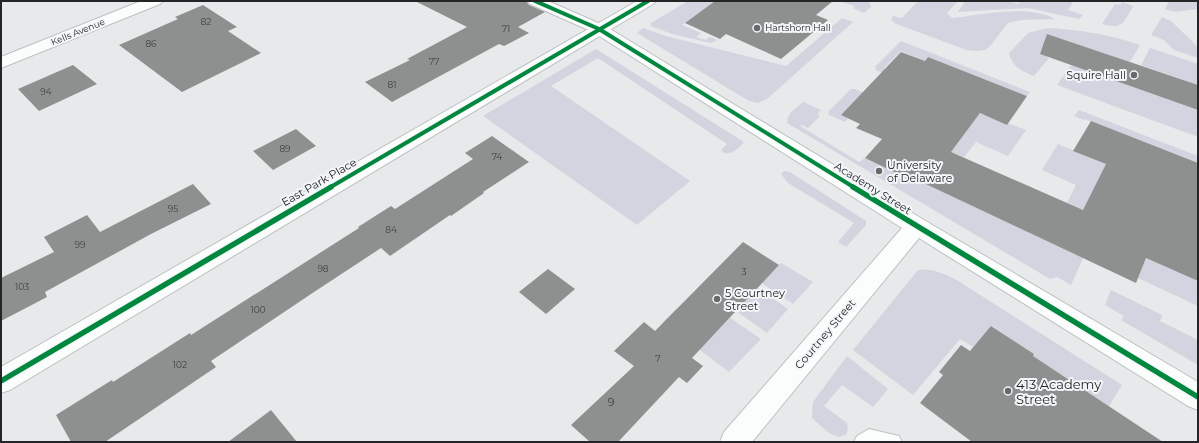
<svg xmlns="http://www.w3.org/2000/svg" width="1199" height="443" viewBox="0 0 1199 443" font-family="Montserrat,sans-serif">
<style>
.green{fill:#d3d4df}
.building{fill:#8e9090}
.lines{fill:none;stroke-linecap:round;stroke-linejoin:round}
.service-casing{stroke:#bec0c1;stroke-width:2}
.minor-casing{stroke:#bec0c1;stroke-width:2}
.tertiary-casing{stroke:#bec0c1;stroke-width:2}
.service{fill:#fbfcfc;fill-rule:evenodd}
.minor{fill:#fbfcfc;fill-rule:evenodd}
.tertiary{fill:#fbfcfc;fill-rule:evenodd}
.cycleway-far1-casing{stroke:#f3f6f9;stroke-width:6}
.cycleway-casing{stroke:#f3f6f9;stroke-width:8}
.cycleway-far1{stroke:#00873e;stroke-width:4}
.cycleway{stroke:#00873e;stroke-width:5.5}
.poi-dot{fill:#68696a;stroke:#f3f6f9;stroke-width:1.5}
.labels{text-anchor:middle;stroke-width:4;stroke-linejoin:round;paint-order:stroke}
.number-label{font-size:9px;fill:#3e3f40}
.far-poi-label{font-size:9px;fill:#232425;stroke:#f3f6f9;text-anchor:start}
.far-street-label{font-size:9px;fill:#232425;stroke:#f3f6f9}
.poi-label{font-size:11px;fill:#232425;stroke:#f3f6f9;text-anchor:start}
.street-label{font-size:11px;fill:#232425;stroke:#f3f6f9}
.near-number-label{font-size:11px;fill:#3e3f40}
.near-poi-label{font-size:13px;fill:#232425;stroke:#f3f6f9;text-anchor:start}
</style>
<rect width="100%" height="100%" fill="#e7e9ea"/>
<g class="green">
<path d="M688,1H715L682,25L701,33L696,37L705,40L710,37L717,40L711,43L672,34L651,26V23Z"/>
<path d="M838,1H869L871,7L864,13L853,8L855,6Z"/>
<path d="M918,1H958L947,13L952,18C982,15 1028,4 1055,19L1021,20L1008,23L990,46L985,50L977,51L966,50L894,23L891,19L893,16L902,18Z"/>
<path d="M965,1H1007L1018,4L1021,1H1069L1073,3L1068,10L1083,15L1079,19L1028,8L958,12Z"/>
<path d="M1169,1H1198V9L1174,12L1165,9Z"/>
<path d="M1122,2L1133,6C1124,22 1123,30 1102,24L1115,4L1120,5Z"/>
<path d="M1162,17L1171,21L1198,47V58L1174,50L1164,40L1151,35Z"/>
<path d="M842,18L853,22L767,99L758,103L749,101L637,33L643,28L666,36L786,66Z"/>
<path d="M1047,28C1082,30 1107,34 1140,45L1130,62L1059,38L1046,57L1049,58L1034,76C1023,72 1012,67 1009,53L1028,33Z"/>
<path d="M901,41L1030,92L1027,96L928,57L925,61L901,51L884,68L902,76L899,79L876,70L875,67Z"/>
<path d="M1150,48L1198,64V85L1141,65Z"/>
<path d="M596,49L744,142C738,149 733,154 724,153L721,150L727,144L598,58L551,86L690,181L637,225L483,116Z"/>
<path d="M1071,65L1198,110V137L1057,85Z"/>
<path d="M851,89H855L881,101L877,105L858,97L841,115L848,118L845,122L829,115L828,112Z"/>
<path d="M803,102L821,110L817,114L820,116L808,128L802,125L800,126L859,162L865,158L911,180L913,178L1083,258L1071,285L1057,277L1050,279L787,123C787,113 796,108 803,102Z"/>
<path d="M1079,110L1198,156V163L1085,119L1084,120L1074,116Z"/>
<path d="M980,113L1026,130L1008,156L976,142L964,157L951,152Z"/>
<path d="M1058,144L1106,164L1083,210L1067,203L1076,185L1042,170Z"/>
<path d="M784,171L790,172L866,221V225L846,247L838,242L854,223L788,183L781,174Z"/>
<path d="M1146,258L1198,281V306L1138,278Z"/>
<path d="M781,263L813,282L793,304L762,283Z"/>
<path d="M918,270C931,268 944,274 955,279L1122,385L1109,406L1033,356L1034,354L992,326L973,347L960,339L913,395L853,350Z"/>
<path d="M758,288L788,309L767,333L736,311Z"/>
<path d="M1111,290L1162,315L1160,321L1198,340V365L1121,320L1124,316L1105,305Z"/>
<path d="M676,309L713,336L730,318L761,339L729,372L663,322Z"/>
<path d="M847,356L888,389L873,407L842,385L824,406L847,423L848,429L846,435L839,437L829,433L812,418L813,402Z"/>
</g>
<g class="building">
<path d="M415,1H526L529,5L545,12L518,27L529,33L504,46L499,44L392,102L365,82L410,60L407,59L467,27Z"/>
<path d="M715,1H833L816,15L828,20L781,59L726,34L720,39L685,23Z"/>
<path d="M203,5L237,27L228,31L261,53L182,92L119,45L178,19L175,17Z"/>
<path d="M1047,34L1198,85V110L1040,54Z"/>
<path d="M901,52L925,61L928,57L1027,96L1007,125L980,113L951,152L1083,210L1106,164L1073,151L1091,121L1198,163V281L1146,258L1136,283L913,178L911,180L865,158L882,139L856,128L860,124L841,115Z"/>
<path d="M73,65L97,84L39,111L18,89Z"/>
<path d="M296,129L316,146L273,170L253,151Z"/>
<path d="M492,136L529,162L483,192L484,193L451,216L450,215L390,256L381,248L311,294L211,361L216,367L105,442H71L56,415L112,380L113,382L190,333L191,335L359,228L358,227L391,206L395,209L473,159L465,153Z"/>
<path d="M193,184L211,204L151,234L45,292L47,297L1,321V278L54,252L44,237L87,215L100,232Z"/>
<path d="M743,242L779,265L692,358L703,366L687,383L679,377L618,442H590L571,425L634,366L614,351L644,322L655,331Z"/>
<path d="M548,269L575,289L546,314L519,292Z"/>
<path d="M991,326L1034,354L1033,356L1163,442H972L920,403L943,375L939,372L961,345L970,351Z"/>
<path d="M271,410L297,442H228Z"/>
</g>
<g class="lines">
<defs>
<path id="service" d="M869,429L899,436L902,442H854L857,436Z"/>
<g id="minor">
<path d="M141,1H163L160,4L1,68V57Z"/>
<path d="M527,1H548L605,26L924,220L1198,382V410L1188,406L919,238L752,442H720L724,432L902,228L593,32L530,4Z"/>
</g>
<path id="tertiary" d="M637,1H656L653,4L10,390L1,393V367Z"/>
</defs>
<use href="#service" class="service-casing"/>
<use href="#minor" class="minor-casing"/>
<use href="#tertiary" class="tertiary-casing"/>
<use href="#service" class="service"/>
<use href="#minor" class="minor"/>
<use href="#tertiary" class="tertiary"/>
<defs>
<g id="cycleway-far1">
<path d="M535,1L599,29L855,188"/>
<path d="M329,188L648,1"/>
</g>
<g id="cycleway">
<path d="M853,187L1198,397"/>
<path d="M1,381L331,187"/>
</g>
</defs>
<use href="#cycleway-far1" class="cycleway-far1-casing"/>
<use href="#cycleway" class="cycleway-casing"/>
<use href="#cycleway-far1" class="cycleway-far1"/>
<use href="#cycleway" class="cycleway"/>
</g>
<g class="poi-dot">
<circle cx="757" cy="28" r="4"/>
<circle cx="1134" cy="75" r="4"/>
<circle cx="879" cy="171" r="4"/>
<circle cx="717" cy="299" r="4"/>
<circle cx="1008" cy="391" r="4"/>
</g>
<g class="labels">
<g class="number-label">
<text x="206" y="25">82</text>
<text x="506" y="32">71</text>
<text x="151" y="47">86</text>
<text x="434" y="65">77</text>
<text x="392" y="88">81</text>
<text x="46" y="95">94</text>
<text x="285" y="152">89</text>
<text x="497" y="160">74</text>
<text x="173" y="212">95</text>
<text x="391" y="233">84</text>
<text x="80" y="248">99</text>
<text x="323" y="272">98</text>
<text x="744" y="275">3</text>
<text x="22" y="290">103</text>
<text x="258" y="313">100</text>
<text x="658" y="362">7</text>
<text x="180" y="368">102</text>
</g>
<g class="far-poi-label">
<text x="765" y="31">Hartshorn Hall</text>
</g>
<g class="far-street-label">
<text transform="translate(78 32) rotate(-22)" y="3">Kells Avenue</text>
</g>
<g class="poi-label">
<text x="1126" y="79" text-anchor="end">Squire Hall</text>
<text x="887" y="169">University<tspan x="887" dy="13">of Delaware</tspan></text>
<text x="725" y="297">5 Courtney<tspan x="725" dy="13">Street</tspan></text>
</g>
<g class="street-label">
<text transform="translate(319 182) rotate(-30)" y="4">East Park Place</text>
<text transform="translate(873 188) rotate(32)" y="4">Academy Street</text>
<text transform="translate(825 334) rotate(-50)" y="4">Courtney Street</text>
</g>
<g class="near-number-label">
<text x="611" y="406">9</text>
</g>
<g class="near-poi-label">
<text x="1016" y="389">413 Academy<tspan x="1016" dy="15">Street</tspan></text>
</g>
</g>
<rect width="1199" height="443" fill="none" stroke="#232425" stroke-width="4"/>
</svg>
